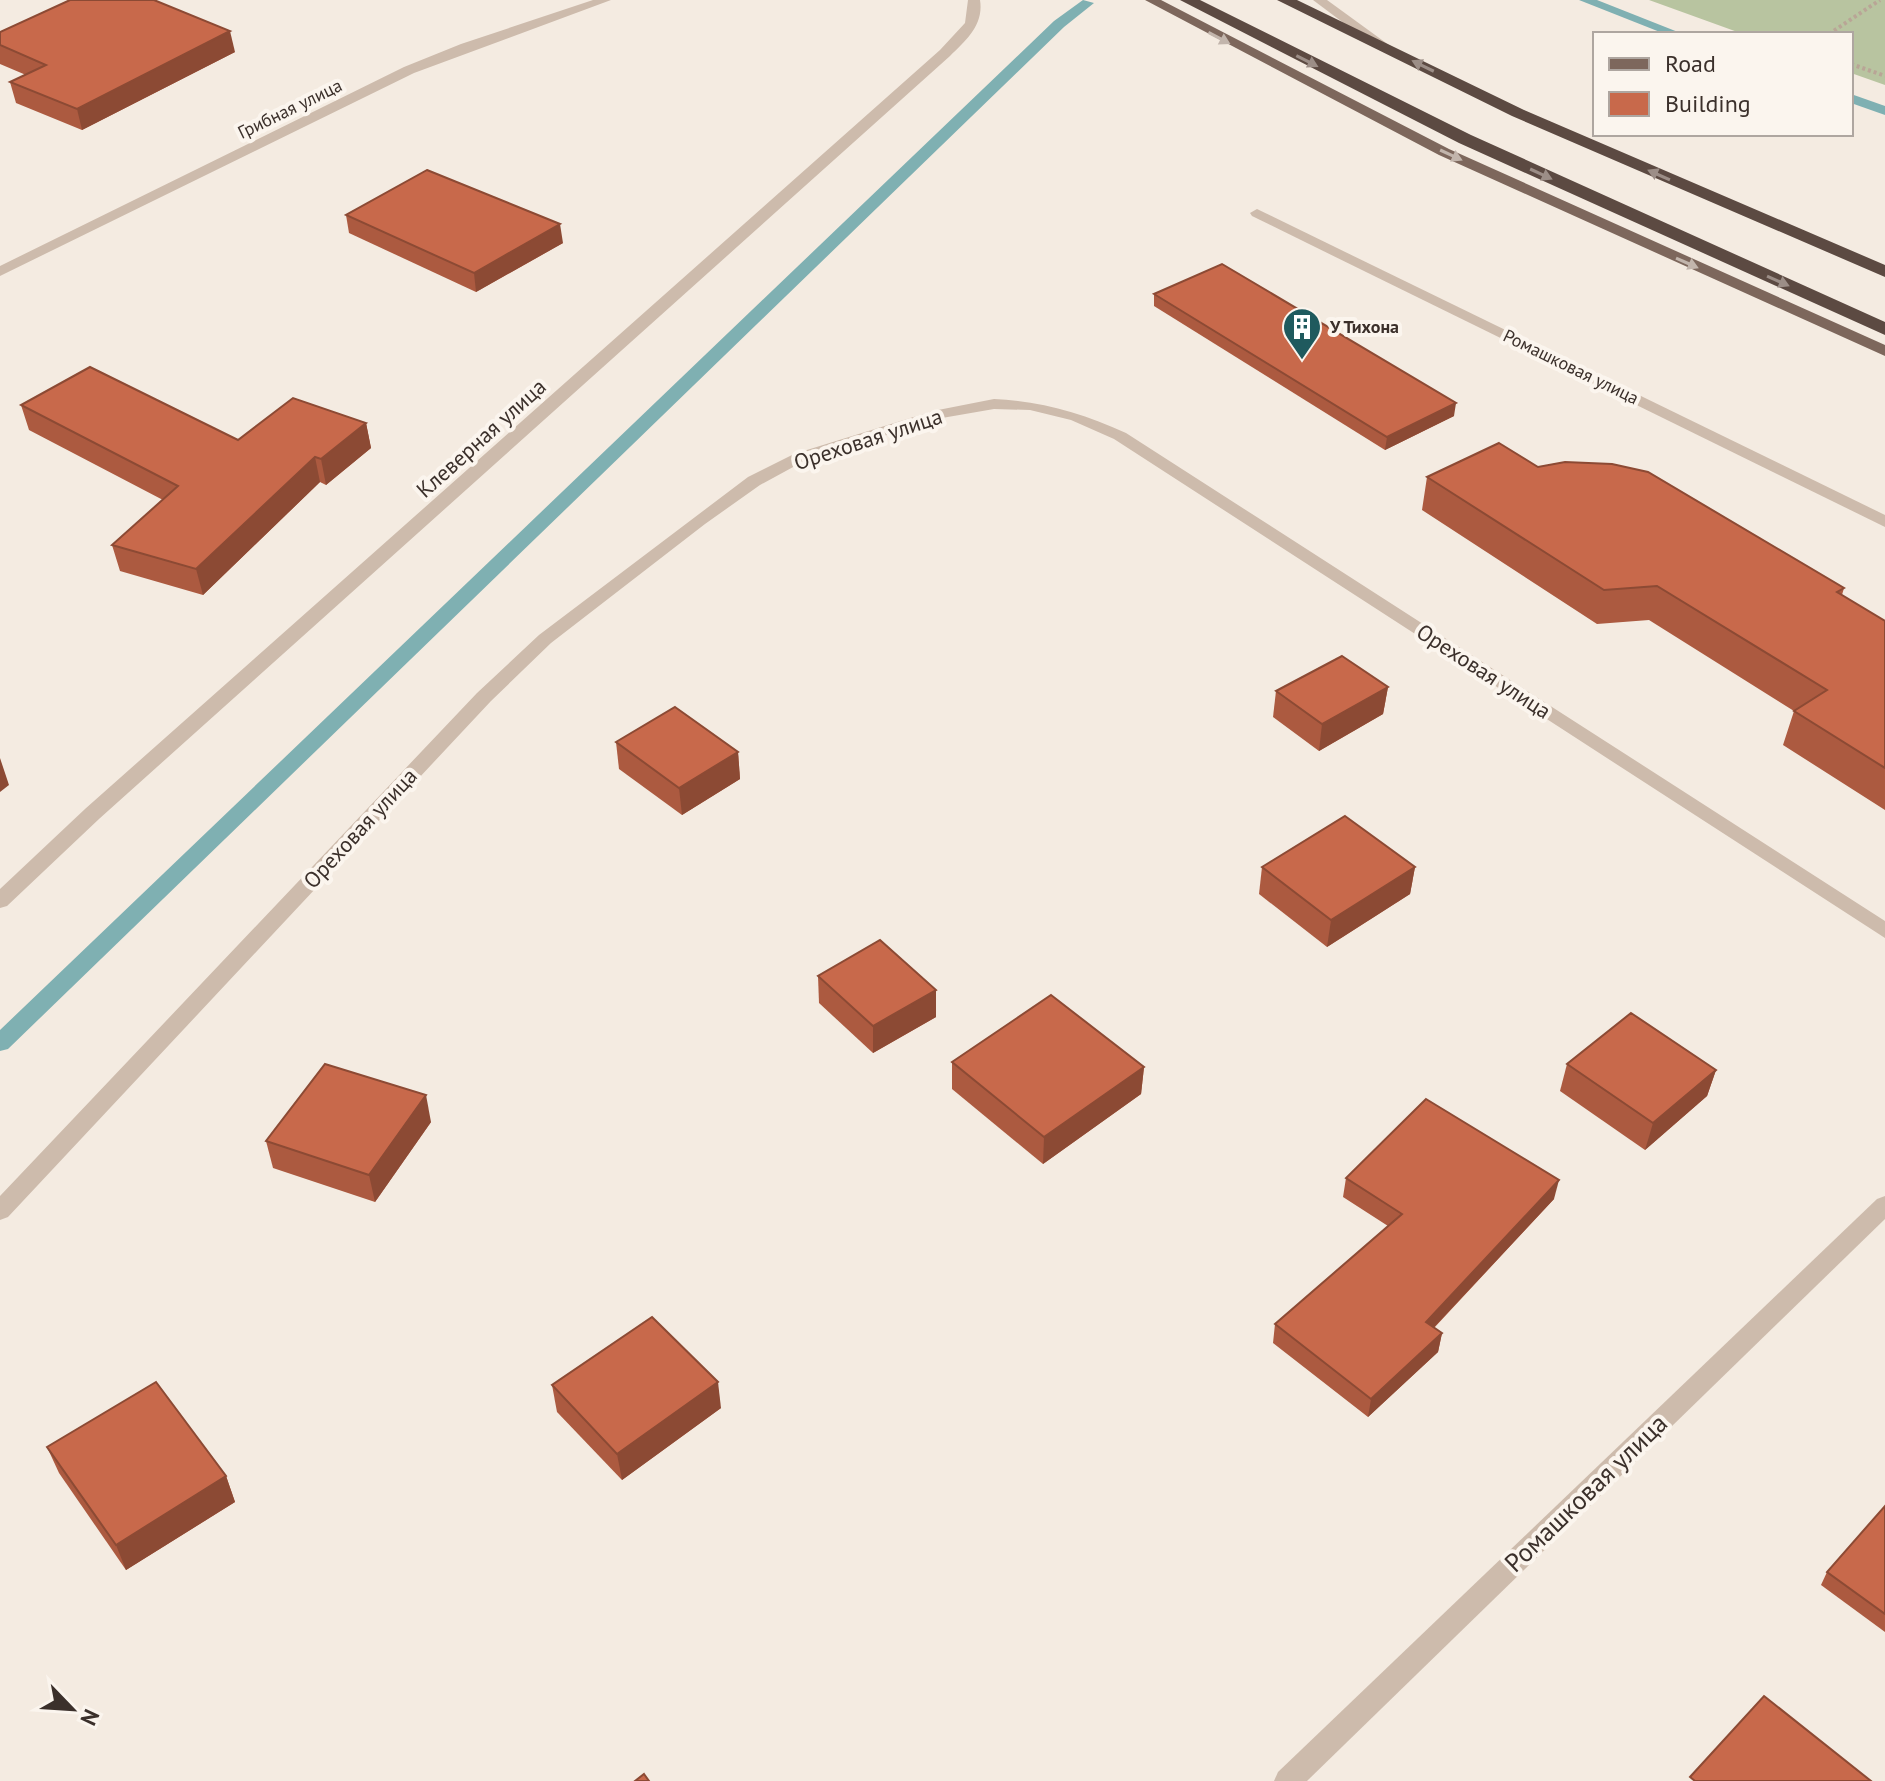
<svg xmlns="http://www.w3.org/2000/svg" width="1885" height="1781" viewBox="0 0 1885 1781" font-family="'PT Sans',sans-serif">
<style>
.green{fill:#b8c4a0}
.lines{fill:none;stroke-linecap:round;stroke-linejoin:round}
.stream{fill:#7fb0b2;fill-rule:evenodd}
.path{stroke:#b9a596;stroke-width:4;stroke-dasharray:3 3;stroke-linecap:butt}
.minor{fill:#cdbbac;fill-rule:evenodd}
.major{fill:#7d675c;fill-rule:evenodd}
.highway{fill:#5c4a42;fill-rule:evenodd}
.wall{fill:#ac5a40}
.shaded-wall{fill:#8c4a34}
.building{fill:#c8694b;stroke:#8c4a34;stroke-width:2}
.oneway{fill:#c2b5ac}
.oneway2{fill:#9c8e87}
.labels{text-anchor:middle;stroke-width:8;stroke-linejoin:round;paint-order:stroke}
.far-street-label{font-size:18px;fill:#3b302b;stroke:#fbf5ee}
.far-poi-label{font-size:18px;font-weight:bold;fill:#3b302b;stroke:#fbf5ee;text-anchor:start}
.street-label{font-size:22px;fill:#3b302b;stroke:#fbf5ee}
.near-street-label{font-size:26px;fill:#3b302b;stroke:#fbf5ee}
</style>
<rect width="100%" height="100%" fill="#f4ebe1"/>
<path class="green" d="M1649,0H1885V85L1851,73V34H1743Z"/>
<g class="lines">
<g class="stream">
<path d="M1083,0L1094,3L1064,27L8,1049L0,1051V1030L1054,21Z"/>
<path d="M1579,0H1597L1683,34H1665Z"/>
<path d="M1851,94L1885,106V115L1851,103Z"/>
</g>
<g class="path">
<path d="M1829,34L1880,0"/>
<path d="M1851,64L1885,76"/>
</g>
<g class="minor">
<path d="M593,0H611L414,73L0,276V266L404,67L461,44Z"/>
<path d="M968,0H980C984,25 966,40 950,56L99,819L7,906L0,908V889L85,809L940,50L965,23Z"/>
<path d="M1313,0H1327L1393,48L1381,51Z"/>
<path d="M1257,209L1885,515V527L1252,216L1250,213Z"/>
<path d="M994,399C1042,401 1082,413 1126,433L1885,921V938L1114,439L1071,420L1030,410L994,409L942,418L806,460L760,485L705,524L551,643L491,701L8,1217L0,1220V1196L477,693L539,635L748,477L794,454L933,411Z"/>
<path d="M1885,1196V1219L1307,1781H1274L1278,1772L1877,1199Z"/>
</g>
<path class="major" d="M1145,0H1161L1449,149L1885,345V356L1439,155Z"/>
<g class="highway">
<path d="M1180,0H1200L1471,135L1885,322V335L1459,143Z"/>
<path d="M1277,0H1297L1524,110L1885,265V277L1512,116Z"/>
</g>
</g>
<g class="wall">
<path d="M0,32L235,52L82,130L16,103L10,82L26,75L0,64Z"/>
<path d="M346,215L563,243L476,292L349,233Z"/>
<path d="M1154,294L1454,416L1385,450L1154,306Z"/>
<path d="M21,405L238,440L366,423L371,448L326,485L320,482L203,595L120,571L112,545L163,500L29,430Z"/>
<path d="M1538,467L1844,588L1842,595L1885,621V810L1783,745L1794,711L1649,620L1597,624L1422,510L1427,477Z"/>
<path d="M1388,687L1383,714L1319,751L1273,717L1276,691Z"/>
<path d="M616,742L738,752L740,779L682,815L619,769Z"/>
<path d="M1262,867H1415L1410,894L1327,947L1259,894Z"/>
<path d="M818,976L936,990V1017L873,1053L819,1003Z"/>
<path d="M952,1062L1144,1067L1141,1094L1043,1164L952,1089Z"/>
<path d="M1567,1064L1716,1070L1707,1096L1645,1150L1560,1091Z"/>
<path d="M431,1122L375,1202L273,1168L266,1141Z"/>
<path d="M1346,1178L1554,1199L1434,1328L1442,1333L1438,1352L1368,1417L1273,1343L1275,1324L1388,1226L1343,1197Z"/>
<path d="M552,1385L721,1408L622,1480L557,1412Z"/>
<path d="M47,1447L226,1476L235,1502L126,1570L59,1473Z"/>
<path d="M1885,1506V1632L1821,1585L1827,1572Z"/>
</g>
<g class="shaded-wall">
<path d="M230,31L235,52L82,130L77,109Z"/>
<path d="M560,224L563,243L476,292L474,273Z"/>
<path d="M1456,403L1454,416L1385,450L1387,437Z"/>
<path d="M366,423L371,448L326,485L321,459Z"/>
<path d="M315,457L320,482L203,595L196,569Z"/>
<path d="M1388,687L1383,714L1319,751L1322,724Z"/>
<path d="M738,752L740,779L682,815L679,788Z"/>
<path d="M0,758L9,785L0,792Z"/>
<path d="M1415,867L1410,894L1327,947L1331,920Z"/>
<path d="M936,990V1017L873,1053V1026Z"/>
<path d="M1144,1067L1141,1094L1043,1164L1044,1137Z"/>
<path d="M1716,1070L1707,1096L1645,1150L1653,1123Z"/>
<path d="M426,1095L431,1122L375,1202L369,1175Z"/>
<path d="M1559,1180L1554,1199L1422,1340L1426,1322Z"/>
<path d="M1442,1333L1438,1352L1368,1417L1371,1399Z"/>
<path d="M718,1382L721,1408L622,1480L617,1454Z"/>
<path d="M226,1476L235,1502L126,1570L116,1545Z"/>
</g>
<g class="building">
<path d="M70,0H154L230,31L77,109L10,82L46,65L0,45V32Z"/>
<path d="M427,170L560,224L474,273L346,215Z"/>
<path d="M1222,264L1456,403L1387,437L1154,294Z"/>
<path d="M90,367L238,440L293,398L366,423L321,459L315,457L196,569L112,545L178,486L21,405Z"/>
<path d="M1499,443L1538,467L1565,462L1612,464L1648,472L1844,588L1837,592L1885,621V768L1794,711L1827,690L1657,586L1604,590L1427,477Z"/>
<path d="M1342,656L1388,687L1322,724L1276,691Z"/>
<path d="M675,707L738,752L679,788L616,742Z"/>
<path d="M1345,816L1415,867L1331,920L1262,867Z"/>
<path d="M880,940L936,990L873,1026L818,976Z"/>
<path d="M1051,995L1144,1067L1044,1137L952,1062Z"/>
<path d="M1631,1013L1716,1070L1653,1123L1567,1064Z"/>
<path d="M325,1064L426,1095L369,1175L266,1141Z"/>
<path d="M1426,1099L1559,1180L1426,1322L1442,1333L1371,1399L1275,1324L1402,1214L1346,1178Z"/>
<path d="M652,1317L718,1382L617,1454L552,1385Z"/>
<path d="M156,1382L226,1476L116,1545L47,1447Z"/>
<path d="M1885,1506V1614L1827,1572Z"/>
<path d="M1764,1696L1871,1781H1695L1690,1777Z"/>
<path d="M644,1774L649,1781H635Z"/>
</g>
<defs><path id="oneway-solid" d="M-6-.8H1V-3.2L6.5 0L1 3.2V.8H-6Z" transform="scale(2)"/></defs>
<g class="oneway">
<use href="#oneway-solid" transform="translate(1219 38) rotate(28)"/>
<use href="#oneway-solid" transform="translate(1451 155) rotate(25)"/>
<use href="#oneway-solid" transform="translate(1687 263) rotate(24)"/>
</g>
<g class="oneway2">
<use href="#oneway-solid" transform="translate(1307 61) rotate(27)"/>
<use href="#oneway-solid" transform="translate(1423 66) rotate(-154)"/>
<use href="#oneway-solid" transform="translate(1541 174) rotate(25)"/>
<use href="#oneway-solid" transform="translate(1659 175) rotate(-156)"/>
<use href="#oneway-solid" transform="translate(1778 281) rotate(24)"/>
</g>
<defs>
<symbol id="building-pin" viewBox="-11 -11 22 30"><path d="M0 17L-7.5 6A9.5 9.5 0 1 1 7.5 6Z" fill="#1f5a5e" stroke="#fbf5ee"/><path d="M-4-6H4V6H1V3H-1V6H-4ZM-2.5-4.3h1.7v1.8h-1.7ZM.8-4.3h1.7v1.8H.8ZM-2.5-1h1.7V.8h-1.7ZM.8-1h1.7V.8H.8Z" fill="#fff"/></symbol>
</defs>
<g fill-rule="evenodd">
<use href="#building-pin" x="1280" y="305" width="44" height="60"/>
</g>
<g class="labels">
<g class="far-street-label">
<text transform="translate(290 109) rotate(-26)" y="6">Грибная улица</text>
<text transform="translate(1571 367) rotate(26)" y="6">Ромашковая улица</text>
</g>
<g class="far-poi-label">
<text x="1330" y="333">У Тихона</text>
</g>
<g class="street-label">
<text transform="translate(481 438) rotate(-42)" y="8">Клеверная улица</text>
<text transform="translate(868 439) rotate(-18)" y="8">Ореховая улица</text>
<text transform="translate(1484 671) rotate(33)" y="8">Ореховая улица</text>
<text transform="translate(360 828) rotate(-47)" y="8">Ореховая улица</text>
</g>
<g class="near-street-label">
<text transform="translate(1586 1493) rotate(-44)" y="9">Ромашковая улица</text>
</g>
</g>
<rect x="1593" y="32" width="260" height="104" fill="#fbf5ee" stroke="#aea6a0" stroke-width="2"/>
<rect x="1609" y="58" width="40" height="12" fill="#7d675c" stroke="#aea6a0" stroke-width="2"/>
<text x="1665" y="72" font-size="24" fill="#3b302b">Road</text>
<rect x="1609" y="92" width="40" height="24" fill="#c8694b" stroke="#aea6a0" stroke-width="2"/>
<text x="1665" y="112" font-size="24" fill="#3b302b">Building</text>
<g transform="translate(72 1709) rotate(115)" stroke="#fbf5ee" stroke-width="6" paint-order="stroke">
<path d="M0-6L14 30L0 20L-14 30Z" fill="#3b302b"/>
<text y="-12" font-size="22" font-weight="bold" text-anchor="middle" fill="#3b302b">N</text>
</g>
</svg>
